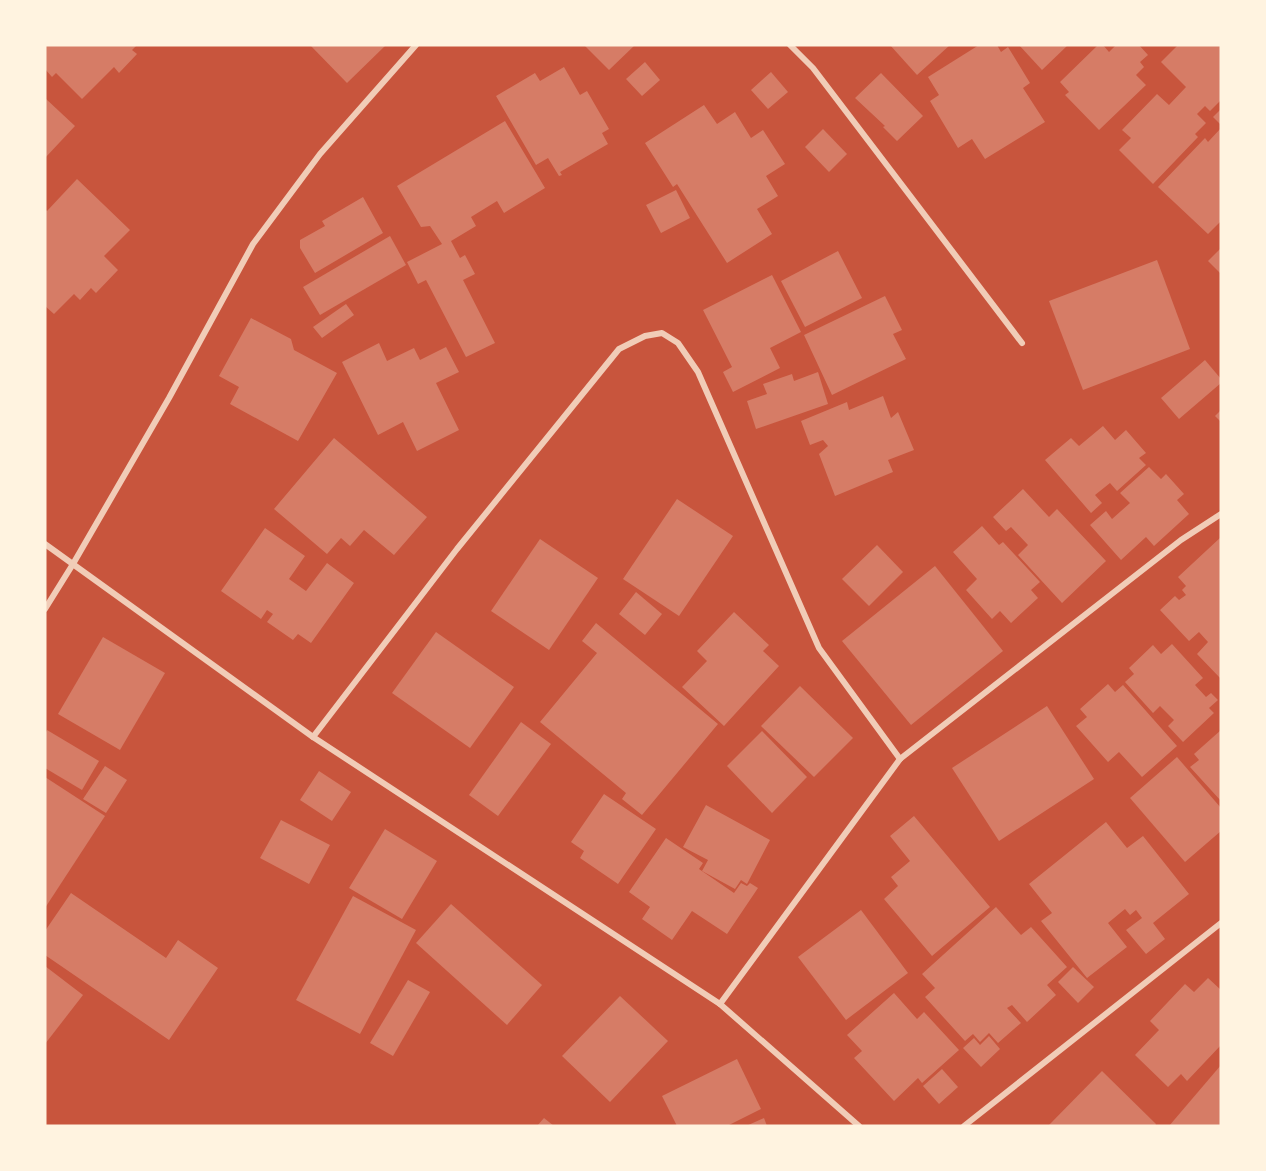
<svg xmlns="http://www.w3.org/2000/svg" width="1266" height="1171" viewBox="0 0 1266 1171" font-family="'Fira Sans',sans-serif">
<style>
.building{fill:#d67c66}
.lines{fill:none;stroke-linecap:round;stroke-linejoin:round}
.minor{stroke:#f1ccb7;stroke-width:6}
</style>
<rect width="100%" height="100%" fill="#c8553d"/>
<g class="building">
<path d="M45,45H137L132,50L137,54L119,73L114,67L82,99L56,73L52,77L45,69Z"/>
<path d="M310,45H386L347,83Z"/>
<path d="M584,45H635L609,70Z"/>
<path d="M890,45H950L917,75Z"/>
<path d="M979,45H997L1001,52L1008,47L1030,83L1023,88L1045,122L985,159L972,139L958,148L930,101L939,95L928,77Z"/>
<path d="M1019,45H1068L1042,70Z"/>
<path d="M1098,45H1103L1109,52L1116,45H1139L1148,55L1140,62L1144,67L1136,75L1146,85L1099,130L1065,95L1069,92L1060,82Z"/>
<path d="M1178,45H1221V100L1210,111L1205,106L1197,114L1206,123L1195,134L1198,137L1153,184L1119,150L1131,138L1122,130L1157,94L1169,105L1186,87L1161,62Z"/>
<path d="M645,62L660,80L642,96L626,79Z"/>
<path d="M564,67L580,95L587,91L609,129L602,133L608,144L560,172L562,175L559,176L548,158L536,165L496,96L535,73L540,81Z"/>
<path d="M771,72L788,92L768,109L751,90Z"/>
<path d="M881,73L923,116L897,141L883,127L885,126L855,98Z"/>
<path d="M45,98L75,126L45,158Z"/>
<path d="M704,105L717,124L735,112L751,138L763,130L785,164L766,176L778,196L757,209L772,234L727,263L677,184L673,187L645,143Z"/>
<path d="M1221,109V125L1213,117Z"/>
<path d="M505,121L545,188L504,213L497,201L471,217L476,226L451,241L460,258L465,255L475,274L463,280L495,343L466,357L426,280L418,284L407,262L442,244L430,226L421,227L397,186Z"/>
<path d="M1221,128V221L1208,234L1158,187L1205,138L1208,142Z"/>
<path d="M823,129L847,154L829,172L805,147Z"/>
<path d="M77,179L130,230L104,256L118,270L96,293L91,288L80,300L74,294L54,314L45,306V209L47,211Z"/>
<path d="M676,190L690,218L661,233L646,205Z"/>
<path d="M363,197L383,233L315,273L300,248V240L325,226L322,221Z"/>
<path d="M390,236L406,265L320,315L303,287Z"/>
<path d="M1221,248V274L1208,261Z"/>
<path d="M838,251L862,298L805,327L781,281Z"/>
<path d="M1157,260L1190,349L1083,390L1049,301Z"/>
<path d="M772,275L801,332L770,348L780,368L733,392L723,372L732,367L703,310Z"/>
<path d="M885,296L902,330L893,334L906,359L832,395L804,335Z"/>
<path d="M346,304L354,315L322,338L313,327Z"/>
<path d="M251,318L291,339L294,350L337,373L298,441L230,404L239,387L219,376Z"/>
<path d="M379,343L387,361L414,348L420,360L446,347L459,372L436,383L459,430L417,451L403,422L378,435L342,362Z"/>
<path d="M1205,360L1221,379V383L1179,419L1161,398Z"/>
<path d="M818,372L828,404L756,429L747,401L767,394L763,384L792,374L794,381Z"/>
<path d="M883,396L891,418L898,412L914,450L888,460L893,472L835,496L819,454L828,446L823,440L810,445L801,421L847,402L849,410Z"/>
<path d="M1221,410V422L1215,416Z"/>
<path d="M1103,426L1115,440L1126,430L1146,453L1139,458L1146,465L1117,491L1110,483L1095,495L1102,503L1091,513L1045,460L1071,438L1079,446Z"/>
<path d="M334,438L427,517L394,555L364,530L350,546L341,538L327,554L274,509Z"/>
<path d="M1149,467L1161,479L1166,474L1184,494L1177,500L1189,514L1154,546L1146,537L1121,560L1090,525L1106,511L1112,519L1130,503L1120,493Z"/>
<path d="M1023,489L1049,517L1057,509L1106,561L1062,603L1018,555L1028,545L1011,527L1006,531L993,517Z"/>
<path d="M677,499L733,536L679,616L623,579Z"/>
<path d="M982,526L999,545L1003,542L1040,582L1031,590L1038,598L1011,623L1000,611L992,619L966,590L977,579L953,552Z"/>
<path d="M265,528L305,556L289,579L306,591L327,563L354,583L311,643L298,634L293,640L267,622L273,614L267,610L261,619L221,591Z"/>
<path d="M1221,537V679L1197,654L1208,642L1199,632L1189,641L1160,610L1175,596L1179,600L1186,595L1182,590L1186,586L1178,577Z"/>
<path d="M540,539L598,578L549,650L491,611Z"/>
<path d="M877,545L903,572L869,606L842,579Z"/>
<path d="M935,566L1003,651L911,725L842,641Z"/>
<path d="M636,592L662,614L645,635L619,614Z"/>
<path d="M734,612L769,645L763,651L779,666L724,726L682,687L707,661L697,651Z"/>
<path d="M596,623L718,724L642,815L622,799L626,793L540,722L597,653L582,641Z"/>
<path d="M436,632L514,687L470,748L392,693Z"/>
<path d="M103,637L165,673L120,750L58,714Z"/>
<path d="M1172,644L1203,678L1195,685L1206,697L1211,693L1218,700L1209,708L1214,713L1183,742L1168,726L1174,720L1160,706L1153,713L1125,682L1134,674L1129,668L1153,645L1161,654Z"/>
<path d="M1108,684L1115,692L1123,685L1177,746L1142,777L1119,752L1108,762L1076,726L1087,717L1080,709Z"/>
<path d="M800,686L853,738L814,777L761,726Z"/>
<path d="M1047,706L1094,779L999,841L952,768Z"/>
<path d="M521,722L551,744L498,816L469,795Z"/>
<path d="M47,730L99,761L82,790L45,768V734Z"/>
<path d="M1221,730V801L1190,767L1199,760L1194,754Z"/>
<path d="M762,731L807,777L772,813L727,766Z"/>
<path d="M1177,757L1221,808V831L1185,862L1130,798Z"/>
<path d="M105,766L127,780L106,813L83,799Z"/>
<path d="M319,771L351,792L332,821L300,800Z"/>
<path d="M45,777L105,816L45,908Z"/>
<path d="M604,794L656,829L618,884L580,858L584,851L571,842Z"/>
<path d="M706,805L770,840L747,884L741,880L735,889L702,871L708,860L683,847Z"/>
<path d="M914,816L990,907L932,956L884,899L898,886L891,877L910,861L890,836Z"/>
<path d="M281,820L330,845L309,884L260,858Z"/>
<path d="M1106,822L1127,848L1143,836L1189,894L1153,923L1165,939L1146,954L1126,930L1142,918L1136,910L1130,915L1125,909L1108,923L1127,947L1087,978L1041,921L1052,913L1029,884Z"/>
<path d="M385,829L437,861L402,919L349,888Z"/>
<path d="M666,838L703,863L699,869L734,893L741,883L747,886L750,883L758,888L727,934L692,911L672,940L642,919L650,907L629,892Z"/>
<path d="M71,893L166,958L178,940L218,968L169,1040L45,955V931Z"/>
<path d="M353,896L416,930L360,1034L296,1000Z"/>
<path d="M451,904L542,985L507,1025L416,943Z"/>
<path d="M996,907L1021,935L1031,927L1067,967L1047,985L1056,995L1027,1022L1012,1005L1007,1008L1021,1023L998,1043L989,1033L980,1042L973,1034L965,1041L925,997L935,988L922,974Z"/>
<path d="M861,910L908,973L846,1020L798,957Z"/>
<path d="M45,966L83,995L45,1044Z"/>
<path d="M1073,967L1094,987L1078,1003L1058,982Z"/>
<path d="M1208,978L1221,990V1045L1187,1081L1181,1074L1168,1087L1135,1055L1159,1030L1150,1021L1185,984L1194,992Z"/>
<path d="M408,980L430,992L393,1056L370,1043Z"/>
<path d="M894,993L917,1019L924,1012L959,1050L922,1083L918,1078L894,1101L854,1058L862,1051L847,1035Z"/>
<path d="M620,996L668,1041L610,1102L562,1056Z"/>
<path d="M989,1036L1000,1049L981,1067L963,1048L974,1038L980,1045Z"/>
<path d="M737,1059L761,1109L727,1126H677L662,1096Z"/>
<path d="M1221,1065V1126H1169L1192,1099Z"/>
<path d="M942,1069L958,1087L939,1104L923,1086Z"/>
<path d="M1102,1071L1156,1124L1155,1126H1048Z"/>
<path d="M544,1118L554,1126H537Z"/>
<path d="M764,1118L767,1126H746Z"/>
</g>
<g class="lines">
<g class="minor">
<path d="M790,45L813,68L1022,343"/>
<path d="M45,544L313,737L720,1004L859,1126"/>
<path d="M45,609L73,564L169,398L253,244L320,154L416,45"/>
<path d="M313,737L457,549L619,349L645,336L662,333L678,343L698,372L819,648L900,759"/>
<path d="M720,1004L900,759L1181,540L1221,514"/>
<path d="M964,1126L1221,923"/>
</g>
</g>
<rect width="1266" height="1171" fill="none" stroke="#fff3e0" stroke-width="93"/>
</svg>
